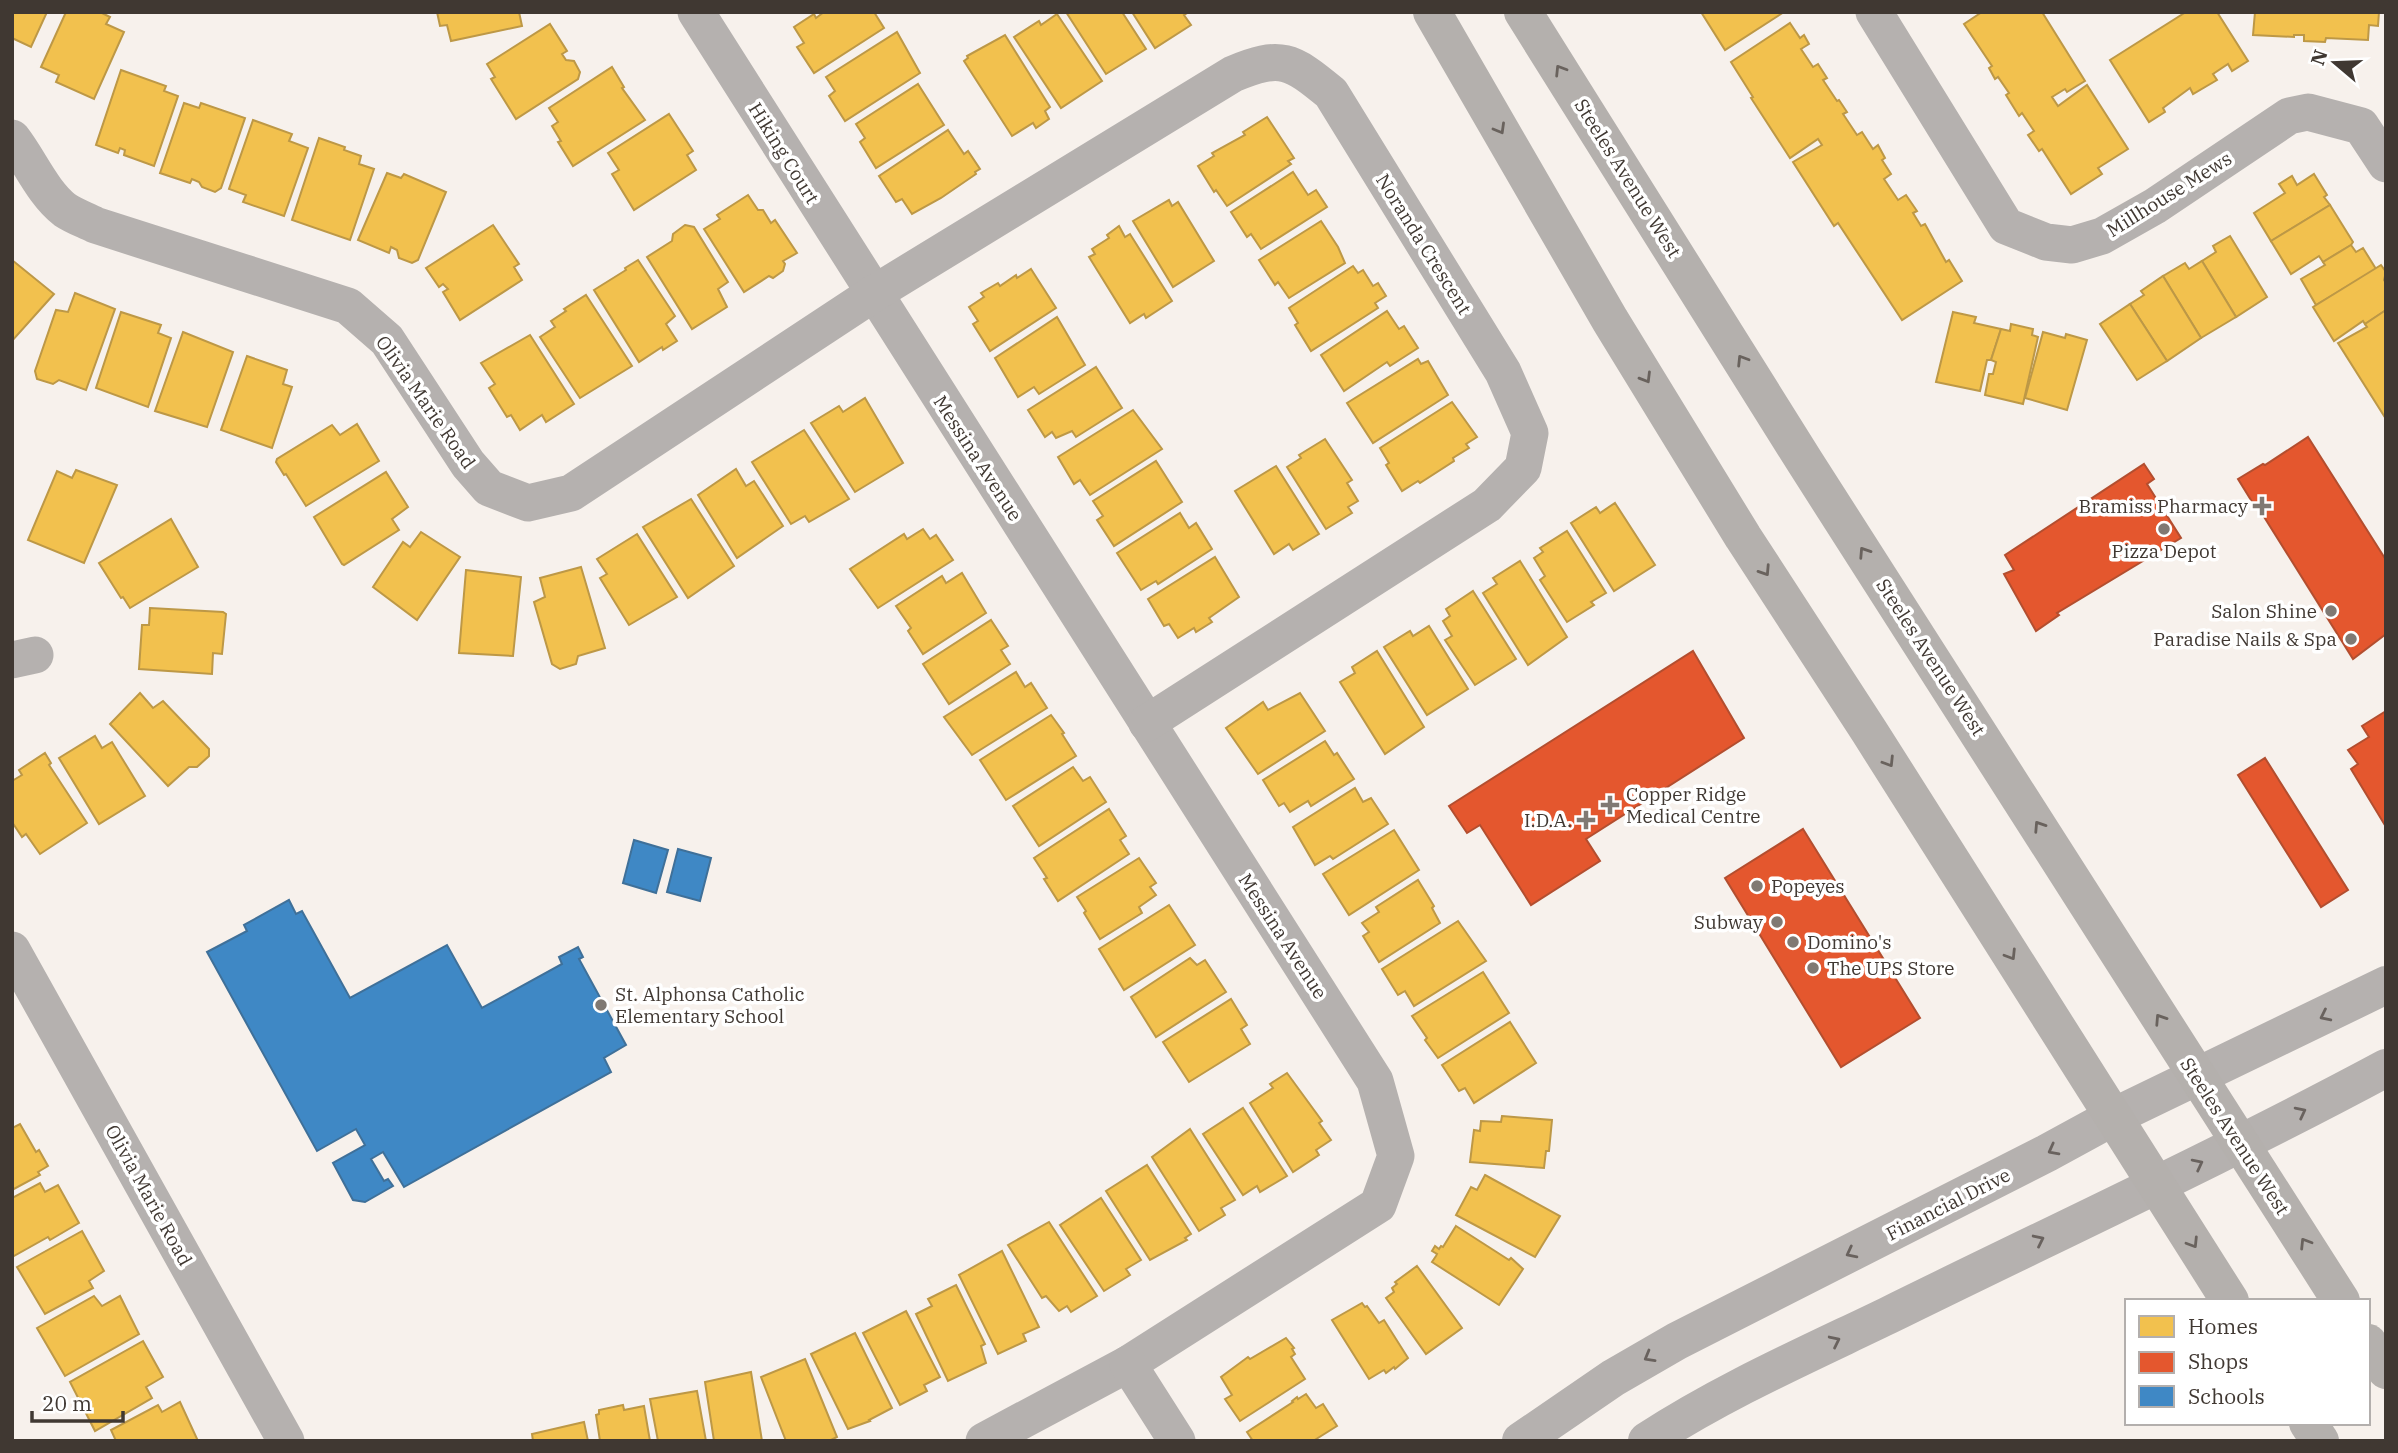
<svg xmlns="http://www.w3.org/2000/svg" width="2398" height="1453" viewBox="0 0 2398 1453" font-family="'IBM Plex Serif',serif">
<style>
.homes{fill:#f2c14e;stroke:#bd9846;stroke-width:2}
.shops{fill:#e4572e;stroke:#b34e2f;stroke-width:2}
.schools{fill:#3f88c5;stroke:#3f7099;stroke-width:2}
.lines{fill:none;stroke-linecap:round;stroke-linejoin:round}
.minor{stroke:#b5b1af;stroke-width:37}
.tertiary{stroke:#b5b1af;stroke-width:38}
.secondary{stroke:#b4b0ad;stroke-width:38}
.oneway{stroke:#69625d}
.oneway2{stroke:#69625e}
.poi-dot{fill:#807973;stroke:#fff;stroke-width:2.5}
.labels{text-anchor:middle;stroke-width:7;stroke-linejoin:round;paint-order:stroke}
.street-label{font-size:19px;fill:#403832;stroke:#fff}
.poi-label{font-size:19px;fill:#403832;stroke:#fff;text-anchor:end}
</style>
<rect width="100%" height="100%" fill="#f7f1ec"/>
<g class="homes">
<path d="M12,12H47L31,47L12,38Z"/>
<path d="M66,12H100L110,17L106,24L124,32L94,99L56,82L59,75L41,67Z"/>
<path d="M437,12H519L522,26L451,41L447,25L440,26Z"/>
<path d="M824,12H874L884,28L814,73L797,47L804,43L794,27L814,14L816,18Z"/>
<path d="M1066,12H1122L1146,49L1106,74Z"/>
<path d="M1132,12H1189L1184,15L1191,25L1155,48Z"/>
<path d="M1701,12H1784L1725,50Z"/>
<path d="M1982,12H2042L2085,81L2067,92L2065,89L2052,97L2058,106L2087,85L2128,149L2098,168L2102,174L2071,194L2042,149L2039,151L2028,135L2034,131L2022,113L2019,116L2006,95L2009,93L1998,77L1995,79L1989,68L1992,66L1964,24Z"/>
<path d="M2186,12H2217L2248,61L2232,71L2228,64L2213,74L2217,80L2193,94L2190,88L2163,108L2165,112L2149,122L2110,60Z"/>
<path d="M2255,12H2379L2378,26L2369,25L2368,40L2326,38L2325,42L2304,41V35H2294V37L2253,35Z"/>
<path d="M1057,14L1102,81L1061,108L1014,37L1039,21L1041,25Z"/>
<path d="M1790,23L1800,38L1804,35L1809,44L1801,49L1813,67L1818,64L1827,78L1823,80L1837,101L1839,100L1847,112L1843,114L1857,135L1862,132L1873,149L1878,145L1885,158L1882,160L1891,174L1884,179L1898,200L1906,195L1917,211L1913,213L1921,226L1925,224L1946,262L1949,260L1962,281L1902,320L1838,223L1834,226L1793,162L1822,145L1818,139L1790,158L1751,98L1753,97L1731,62Z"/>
<path d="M550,24L567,51L562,54L566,60L574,61L580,72L578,79L516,119L491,79L495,77L487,64Z"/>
<path d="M897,32L920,73L845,121L829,96L835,91L826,77Z"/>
<path d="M1005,35L1050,107L1045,111L1049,119L1036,128L1033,123L1012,136L964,61L968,58L967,56Z"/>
<path d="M612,67L624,87L622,88L645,120L573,166L558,142L561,141L552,126L558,122L549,108Z"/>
<path d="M121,70L166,86L164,91L178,96L154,166L124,155L125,150L120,148L118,153L96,145Z"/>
<path d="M918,84L944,125L876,168L860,142L865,138L856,124Z"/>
<path d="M184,103L199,108L201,103L245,118L221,188L215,192L202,187L199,182L192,179L190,183L160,173Z"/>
<path d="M669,114L693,151L687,155L696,170L634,210L612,174L619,170L608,153Z"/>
<path d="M1267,117L1294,158L1288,161L1291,164L1227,206L1216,190L1214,192L1198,166L1214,156L1212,153L1245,135L1243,132Z"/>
<path d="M253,120L292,134L289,141L308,148L284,216L243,202L246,195L229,189Z"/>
<path d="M948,130L964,154L968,151L980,169L975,172L976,174L941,198L912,214L902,199L896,202L879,176Z"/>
<path d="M319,138L345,147L344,150L361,156L359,164L374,169L350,240L292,220Z"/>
<path d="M1293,172L1308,195L1316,190L1327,207L1261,249L1251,234L1247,237L1231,212Z"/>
<path d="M387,173L401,178L404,174L446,192L418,260L412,263L399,258L397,250L391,247L389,253L358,240Z"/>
<path d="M2314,174L2327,195L2324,197L2330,205L2271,241L2254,213L2285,193L2279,184L2292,176L2297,185Z"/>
<path d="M748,195L758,210H763L771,223L775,220L797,253L783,261L785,264L783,271L773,278L769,276L744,292L704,229L720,219L717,215Z"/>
<path d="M1169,200L1172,206L1178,202L1214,261L1173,287L1133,221Z"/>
<path d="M2330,205L2353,242L2351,245L2323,262L2319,256L2291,274L2271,241Z"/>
<path d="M1321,221L1338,247L1345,263L1289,298L1278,282L1275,285L1259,260Z"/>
<path d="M493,225L519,264L514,267L522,280L460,320L443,292L448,289L443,284L439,287L426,268Z"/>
<path d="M685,225L694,227L728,282L718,289L727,307L692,329L647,257L672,241L673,234Z"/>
<path d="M1119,226L1125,237L1130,234L1172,301L1146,318L1144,314L1130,323L1089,257L1095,254L1092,249L1109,238L1107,235Z"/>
<path d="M2230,236L2267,297L2236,317L2202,261L2216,252L2213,246Z"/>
<path d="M2351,245L2356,252L2363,248L2376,269L2316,305L2301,279L2325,265L2323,262Z"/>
<path d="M12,260L54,294L12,341Z"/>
<path d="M638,260L675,316L666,324L677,341L663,350L662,347L639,362L594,290L626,270L625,268Z"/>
<path d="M2202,261L2236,317L2201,338L2163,276L2185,263L2189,269Z"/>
<path d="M2381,265L2386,272L2384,280L2386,283V310L2365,324L2363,321L2334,341L2313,307Z"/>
<path d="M1353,266L1358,273L1363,270L1373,286L1378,283L1386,296L1375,303L1378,308L1311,351L1295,325L1298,323L1289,308Z"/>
<path d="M1031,269L1056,308L990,351L973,324L978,321L969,307L984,297L981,293L998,283L1000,286L1016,275L1017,278Z"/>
<path d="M2163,276L2201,338L2167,361L2130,304L2144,295L2141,291Z"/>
<path d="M75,293L115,309L86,390L59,380L53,384L37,379L35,371L56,310L68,312Z"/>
<path d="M586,295L632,366L580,398L540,337L555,327L551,321L566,311L564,309Z"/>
<path d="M2130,304L2167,361L2137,380L2100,324Z"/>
<path d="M2386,310V419L2338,343L2367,327L2365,324Z"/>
<path d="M1387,311L1399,329L1404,326L1418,348L1390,366L1387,362L1344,391L1321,355Z"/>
<path d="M121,312L161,325L158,333L171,338L148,407L96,388Z"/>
<path d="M1953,312L1976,317L1974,323L2001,329L1991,360H1987L1980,391L1936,382Z"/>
<path d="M1057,317L1085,365L1039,394L1034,387L1018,397L995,358Z"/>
<path d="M2011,324L2033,329L2032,335L2038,337L2023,404L1985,395L1989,374H1993L1996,362L1991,360L2001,329L2010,331Z"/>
<path d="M183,332L233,352L207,427L155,411Z"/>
<path d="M2043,332L2065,338L2066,334L2087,340L2067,410L2025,398Z"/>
<path d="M530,335L574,404L546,422L542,415L520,430L511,415L507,417L489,388L495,384L481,363Z"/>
<path d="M247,356L287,370L283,384L292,387L272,448L221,430Z"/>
<path d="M1418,359L1421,364L1428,361L1448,395L1373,443L1347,403Z"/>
<path d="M1096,367L1122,408L1076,437L1072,431L1056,438L1052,432L1045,437L1028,410Z"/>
<path d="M865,398L903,463L855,492L811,423L839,406L843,412Z"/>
<path d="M1452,402L1477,437L1466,444L1469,448L1453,458L1454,461L1420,483L1418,481L1402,491L1386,465L1389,463L1380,448Z"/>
<path d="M1133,410L1162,449L1090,495L1080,480L1074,484L1058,457Z"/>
<path d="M357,424L379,461L306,506L286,474L284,475L276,462L277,459L332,425L340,435Z"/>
<path d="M804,430L849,499L809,522L805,516L791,524L752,462Z"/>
<path d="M1325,439L1352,480L1347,483L1358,501L1348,507L1352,513L1326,529L1287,467L1301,458L1299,455Z"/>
<path d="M1156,461L1182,502L1114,546L1097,520L1103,516L1093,501Z"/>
<path d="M1276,466L1319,534L1293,550L1289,544L1274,554L1235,491Z"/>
<path d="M736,469L746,486L754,481L783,526L737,558L698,495Z"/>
<path d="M76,470L117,485L84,563L28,540L57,471L72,478Z"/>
<path d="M386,472L408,507L392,519L399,530L344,565L342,564L314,517Z"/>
<path d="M691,499L734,566L688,598L643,527Z"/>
<path d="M1615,503L1655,565L1614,591L1571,523L1596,507L1600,513Z"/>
<path d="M1180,513L1189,528L1196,523L1212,549L1158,584L1156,581L1141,590L1117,553Z"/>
<path d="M171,519L198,567L130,608L123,597L121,598L99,563Z"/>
<path d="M923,529L930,539L936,535L953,560L878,608L850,569L904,534L907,539Z"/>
<path d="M1567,531L1606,593L1591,602L1594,605L1567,622L1540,580L1545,576L1534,558L1543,552L1540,548Z"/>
<path d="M421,532L460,557L417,620L373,587L403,542L410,547Z"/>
<path d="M637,534L677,597L629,625L600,578L607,574L597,559Z"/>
<path d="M1215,557L1239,597L1209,618L1212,622L1196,632L1194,628L1178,638L1169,624L1164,626L1148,599Z"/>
<path d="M1520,561L1567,637L1528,665L1483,593L1497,584L1493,578Z"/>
<path d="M581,567L605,648L578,656L576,664L560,669L552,664L534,602L545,597L540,578Z"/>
<path d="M466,570L521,577L513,656L459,653Z"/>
<path d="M962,573L986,613L923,654L908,631L911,628L896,606L942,576L946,583Z"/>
<path d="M1473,591L1516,659L1475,685L1445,640L1452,636L1443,621L1450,616L1446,609Z"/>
<path d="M150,608L223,612L226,614L222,654L213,653L212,674L139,669L142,625H149Z"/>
<path d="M991,620L1008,646L1001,650L1010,664L949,704L923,664Z"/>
<path d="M1429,626L1468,689L1427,715L1384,647L1410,631L1413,636Z"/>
<path d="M1377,651L1424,727L1385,754L1340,682L1355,673L1352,667Z"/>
<path d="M1016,672L1025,687L1031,683L1047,708L972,755L944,717Z"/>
<path d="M140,693L153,708L163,701L209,749V756L197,767H189L168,786L110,724Z"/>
<path d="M1300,693L1325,731L1258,774L1226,728L1263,702L1268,710Z"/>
<path d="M1051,715L1064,733L1062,734L1076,756L1006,800L980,760Z"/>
<path d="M95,736L102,748L112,742L145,796L99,824L59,758Z"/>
<path d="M1325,741L1334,755L1337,753L1354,779L1311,806L1308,801L1290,812L1284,803L1279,806L1263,780Z"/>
<path d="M45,753L51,763L49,765L87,823L40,854L26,834L22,837L12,822V781L22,775L19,770Z"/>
<path d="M1073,767L1083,781L1090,777L1106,802L1039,846L1013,806Z"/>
<path d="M1355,788L1363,802L1371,798L1388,824L1333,859L1330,856L1315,865L1293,827Z"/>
<path d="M1109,809L1126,836L1120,840L1129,854L1058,901L1044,879L1047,878L1034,858Z"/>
<path d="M1394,830L1419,870L1349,915L1323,874Z"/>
<path d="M1139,858L1156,883L1150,887L1156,895L1139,907L1142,913L1100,939L1084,913L1086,911L1077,897Z"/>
<path d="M1418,880L1434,906L1432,908L1440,923L1379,962L1363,936L1369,932L1362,923L1379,912L1376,907Z"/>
<path d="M1169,905L1195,945L1124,990L1099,949Z"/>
<path d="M1458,921L1486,961L1414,1006L1405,991L1398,995L1382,969Z"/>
<path d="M1190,958L1197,965L1205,960L1226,992L1156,1037L1131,997Z"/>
<path d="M1483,972L1509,1013L1438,1058L1425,1040L1427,1038L1412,1016Z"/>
<path d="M1231,999L1247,1025L1241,1029L1250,1044L1189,1082L1163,1042Z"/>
<path d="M1510,1022L1536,1063L1474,1103L1465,1088L1459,1091L1442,1065Z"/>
<path d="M1287,1073L1322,1121L1319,1123L1331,1140L1316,1150L1319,1155L1293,1172L1250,1103L1273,1088L1270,1084Z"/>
<path d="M1243,1108L1287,1176L1260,1192L1257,1186L1243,1195L1203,1134Z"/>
<path d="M1502,1116L1552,1120L1549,1151H1546L1544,1168L1470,1162L1474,1130L1480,1131L1481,1121L1501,1122Z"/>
<path d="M20,1124L36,1152L39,1150L48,1166L38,1172L40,1175L12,1190V1128Z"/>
<path d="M1190,1129L1235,1200L1221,1208L1225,1215L1199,1231L1152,1157Z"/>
<path d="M1147,1165L1191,1234L1185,1238L1187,1240L1150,1260L1106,1191Z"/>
<path d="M1485,1175L1560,1216L1535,1257L1456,1215L1471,1187L1477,1190Z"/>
<path d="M40,1183L45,1192L58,1185L79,1223L50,1240L48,1237L12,1257V1198Z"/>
<path d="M1101,1198L1141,1260L1126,1269L1130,1275L1104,1291L1060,1225Z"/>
<path d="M1049,1222L1097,1296L1071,1312L1067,1306L1059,1311L1046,1296L1042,1298L1008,1245Z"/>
<path d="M1456,1226L1509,1260L1511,1258L1523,1269L1499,1305L1432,1262L1436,1256L1437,1254L1432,1251L1435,1246L1439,1249L1441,1246L1443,1247Z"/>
<path d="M82,1231L104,1271L89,1281L93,1288L45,1314L17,1267Z"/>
<path d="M1002,1251L1039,1327L1023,1334L1026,1341L998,1354L959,1275Z"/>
<path d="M1417,1266L1462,1328L1426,1354L1386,1298L1394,1292L1392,1288L1397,1284L1395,1282Z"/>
<path d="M956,1285L985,1344L981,1346L986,1363L948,1381L916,1314L932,1306L928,1299Z"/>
<path d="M94,1296L102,1306L120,1296L139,1334L65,1376L37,1328Z"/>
<path d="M1362,1303L1365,1307L1367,1306L1379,1323L1384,1320L1408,1358L1395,1369L1394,1367L1386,1373L1384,1370L1369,1379L1332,1320Z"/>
<path d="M906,1311L940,1377L924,1385L927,1391L900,1405L863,1333Z"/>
<path d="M855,1333L892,1408L869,1420L870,1421L848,1429L811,1354Z"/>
<path d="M1286,1338L1294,1348L1292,1349L1295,1354L1291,1357L1305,1379L1240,1421L1225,1399L1232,1395L1221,1377L1248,1357L1250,1359Z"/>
<path d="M143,1341L163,1377L146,1387L152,1398L95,1431L70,1382Z"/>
<path d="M805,1359L837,1437L829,1441H786L761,1377Z"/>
<path d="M751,1372L762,1441H714L705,1382Z"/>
<path d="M697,1391L706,1441H658L650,1399Z"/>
<path d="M1306,1394L1316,1408L1323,1404L1337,1426L1313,1441H1253L1247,1432L1293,1402L1292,1401L1297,1397L1298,1399Z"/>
<path d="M180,1402L198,1441H116L111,1430L158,1405L162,1412Z"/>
<path d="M623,1405L624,1410L644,1406L650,1441H600L596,1415L599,1414V1410Z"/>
<path d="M584,1422L588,1441H533L532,1434Z"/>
</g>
<g class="shops">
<path d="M2308,437L2386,560V634L2353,659L2256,504L2254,505L2238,479L2263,464L2265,465Z"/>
<path d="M2144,464L2154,479L2147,484L2181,538L2057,613L2059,615L2036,631L2004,574L2014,570L2005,555Z"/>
<path d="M1693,651L1744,738L1586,839L1600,861L1531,905L1480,825L1467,833L1449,806Z"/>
<path d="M2386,711V827L2351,769L2358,764L2348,750L2369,737L2362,726Z"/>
<path d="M2265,758L2348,890L2321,907L2238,775Z"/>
<path d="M1803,829L1920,1018L1841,1067L1725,878Z"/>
</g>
<g class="schools">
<path d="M634,840L668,850L656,893L623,883Z"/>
<path d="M678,849L711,858L700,901L667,892Z"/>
<path d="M289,900L296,914L302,911L350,998L447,945L482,1008L562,964L559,957L578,947L583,957L579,959L626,1045L604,1058L611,1072L404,1187L383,1152L371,1159L384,1181L388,1179L393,1186L365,1202L353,1200L333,1163L365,1145L356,1129L317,1151L207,952L247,931L244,925Z"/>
</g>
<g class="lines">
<g class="minor">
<path d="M696,12L1375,1081L1396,1156L1378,1205L1128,1364L984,1441"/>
<path d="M1874,12L2006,226L2046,242L2072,245L2102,236L2155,206L2289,116L2308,112L2361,126L2386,164"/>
<path d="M12,138C30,161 42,192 65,210C74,216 85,220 95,225L348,306L387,340L468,464L489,488L528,503L571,493L873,294L1233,74C1281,54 1291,60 1331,93L1503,372L1530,433L1523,468L1487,505L1147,723"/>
<path d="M12,660L35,655"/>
<path d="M12,950L286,1441"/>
<path d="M1128,1364L1177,1441"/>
</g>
<g class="tertiary">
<path d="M1521,1441L1613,1378L1677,1341L2047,1153L2113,1117L2386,985"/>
<path d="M1647,1441C1722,1392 1806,1355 1887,1316C2053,1234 2222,1156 2386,1068"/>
</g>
<g class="secondary">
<path d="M1432,12L1610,320L1743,537L1869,731L2230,1301"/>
<path d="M1523,12L1805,462L2341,1301"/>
<path d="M2368,1343L2386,1370"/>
<path d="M2308,1423L2320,1441"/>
</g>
</g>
<defs><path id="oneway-chevron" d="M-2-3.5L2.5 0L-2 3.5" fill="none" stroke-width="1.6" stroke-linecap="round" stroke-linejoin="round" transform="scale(1.75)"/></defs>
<g class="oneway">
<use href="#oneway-chevron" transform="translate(1560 70) rotate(-122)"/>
<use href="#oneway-chevron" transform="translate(1500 129) rotate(60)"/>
<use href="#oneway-chevron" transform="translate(1742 360) rotate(-122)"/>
<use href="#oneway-chevron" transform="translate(1646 378) rotate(59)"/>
<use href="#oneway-chevron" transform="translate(1864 552) rotate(-123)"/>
<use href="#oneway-chevron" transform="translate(1765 571) rotate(57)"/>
<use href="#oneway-chevron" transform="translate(1889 762) rotate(58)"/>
<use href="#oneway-chevron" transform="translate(2039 826) rotate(-123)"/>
<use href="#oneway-chevron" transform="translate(2011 955) rotate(58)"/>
<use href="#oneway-chevron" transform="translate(2160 1019) rotate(-123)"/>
<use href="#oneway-chevron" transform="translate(2193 1243) rotate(58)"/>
<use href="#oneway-chevron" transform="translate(2305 1243) rotate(-122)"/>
</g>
<g class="oneway2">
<use href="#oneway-chevron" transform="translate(2325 1016) rotate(154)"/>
<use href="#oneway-chevron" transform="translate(2301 1112) rotate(-27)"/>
<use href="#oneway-chevron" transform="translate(2053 1150) rotate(152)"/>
<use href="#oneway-chevron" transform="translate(2198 1164) rotate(-27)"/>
<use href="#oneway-chevron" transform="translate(2039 1240) rotate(-26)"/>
<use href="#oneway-chevron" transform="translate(1851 1253) rotate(153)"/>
<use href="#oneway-chevron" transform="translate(1835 1341) rotate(-26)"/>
<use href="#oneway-chevron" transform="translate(1649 1357) rotate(150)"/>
</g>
<g class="poi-dot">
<path d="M2258.5 495.5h7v7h7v7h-7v7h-7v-7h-7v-7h7z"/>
<circle cx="2164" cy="529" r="7"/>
<circle cx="2331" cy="611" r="7"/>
<circle cx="2351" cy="639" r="7"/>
<path d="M1606.5 794.5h7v7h7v7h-7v7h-7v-7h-7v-7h7z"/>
<path d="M1582.5 809.5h7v7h7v7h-7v7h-7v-7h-7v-7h7z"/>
<circle cx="1757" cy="886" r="7"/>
<circle cx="1777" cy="922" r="7"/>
<circle cx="1793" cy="942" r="7"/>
<circle cx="1813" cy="968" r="7"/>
<circle cx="601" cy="1005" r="7"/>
</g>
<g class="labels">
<g class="street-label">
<text transform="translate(784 153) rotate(58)" y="7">Hiking Court</text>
<text transform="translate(1628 178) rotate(58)" y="7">Steeles Avenue West</text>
<text transform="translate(2169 194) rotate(-32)" y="7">Millhouse Mews</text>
<text transform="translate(1424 244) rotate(58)" y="7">Noranda Crescent</text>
<text transform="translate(426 402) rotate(55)" y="7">Olivia Marie Road</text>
<text transform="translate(978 458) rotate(57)" y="7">Messina Avenue</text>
<text transform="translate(1931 657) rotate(57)" y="7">Steeles Avenue West</text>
<text transform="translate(1283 936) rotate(57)" y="7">Messina Avenue</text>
<text transform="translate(2235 1136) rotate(57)" y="7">Steeles Avenue West</text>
<text transform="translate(149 1195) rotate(61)" y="7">Olivia Marie Road</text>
<text transform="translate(1948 1204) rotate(-27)" y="7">Financial Drive</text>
</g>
<g class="poi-label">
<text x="2248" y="513">Bramiss Pharmacy</text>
<text x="2164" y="558" text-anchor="middle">Pizza Depot</text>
<text x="2317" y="618">Salon Shine</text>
<text x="2337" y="646">Paradise Nails &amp; Spa</text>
<text x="1626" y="801" text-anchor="start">Copper Ridge<tspan x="1626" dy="22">Medical Centre</tspan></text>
<text x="1572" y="827">I.D.A.</text>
<text x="1771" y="893" text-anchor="start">Popeyes</text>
<text x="1763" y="929">Subway</text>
<text x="1807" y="949" text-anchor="start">Domino's</text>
<text x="1827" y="975" text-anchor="start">The UPS Store</text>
<text x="615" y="1001" text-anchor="start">St. Alphonsa Catholic<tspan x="615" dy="22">Elementary School</tspan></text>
</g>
</g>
<rect width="2398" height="1453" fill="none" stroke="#403832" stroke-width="28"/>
<rect x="2125" y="1299" width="245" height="126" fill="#ffffff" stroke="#b3afad" stroke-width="2"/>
<rect x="2139" y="1316" width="35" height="21" fill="#f2c14e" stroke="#b3afad" stroke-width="2"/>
<text x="2188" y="1334" font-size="21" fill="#403832">Homes</text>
<rect x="2139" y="1352" width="35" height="21" fill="#e4572e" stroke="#b3afad" stroke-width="2"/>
<text x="2188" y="1369" font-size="21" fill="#403832">Shops</text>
<rect x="2139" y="1386" width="35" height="21" fill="#3f88c5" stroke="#b3afad" stroke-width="2"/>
<text x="2188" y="1404" font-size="21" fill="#403832">Schools</text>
<g transform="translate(2335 63) rotate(289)" stroke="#ffffff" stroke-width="5" paint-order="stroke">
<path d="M0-5L12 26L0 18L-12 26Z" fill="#403832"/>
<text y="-10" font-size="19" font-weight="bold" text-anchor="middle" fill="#403832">N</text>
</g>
<path d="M32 1411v10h91v-10" fill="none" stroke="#403832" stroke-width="3.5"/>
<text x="42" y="1411" font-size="21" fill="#403832" stroke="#ffffff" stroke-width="5" paint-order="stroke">20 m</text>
</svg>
